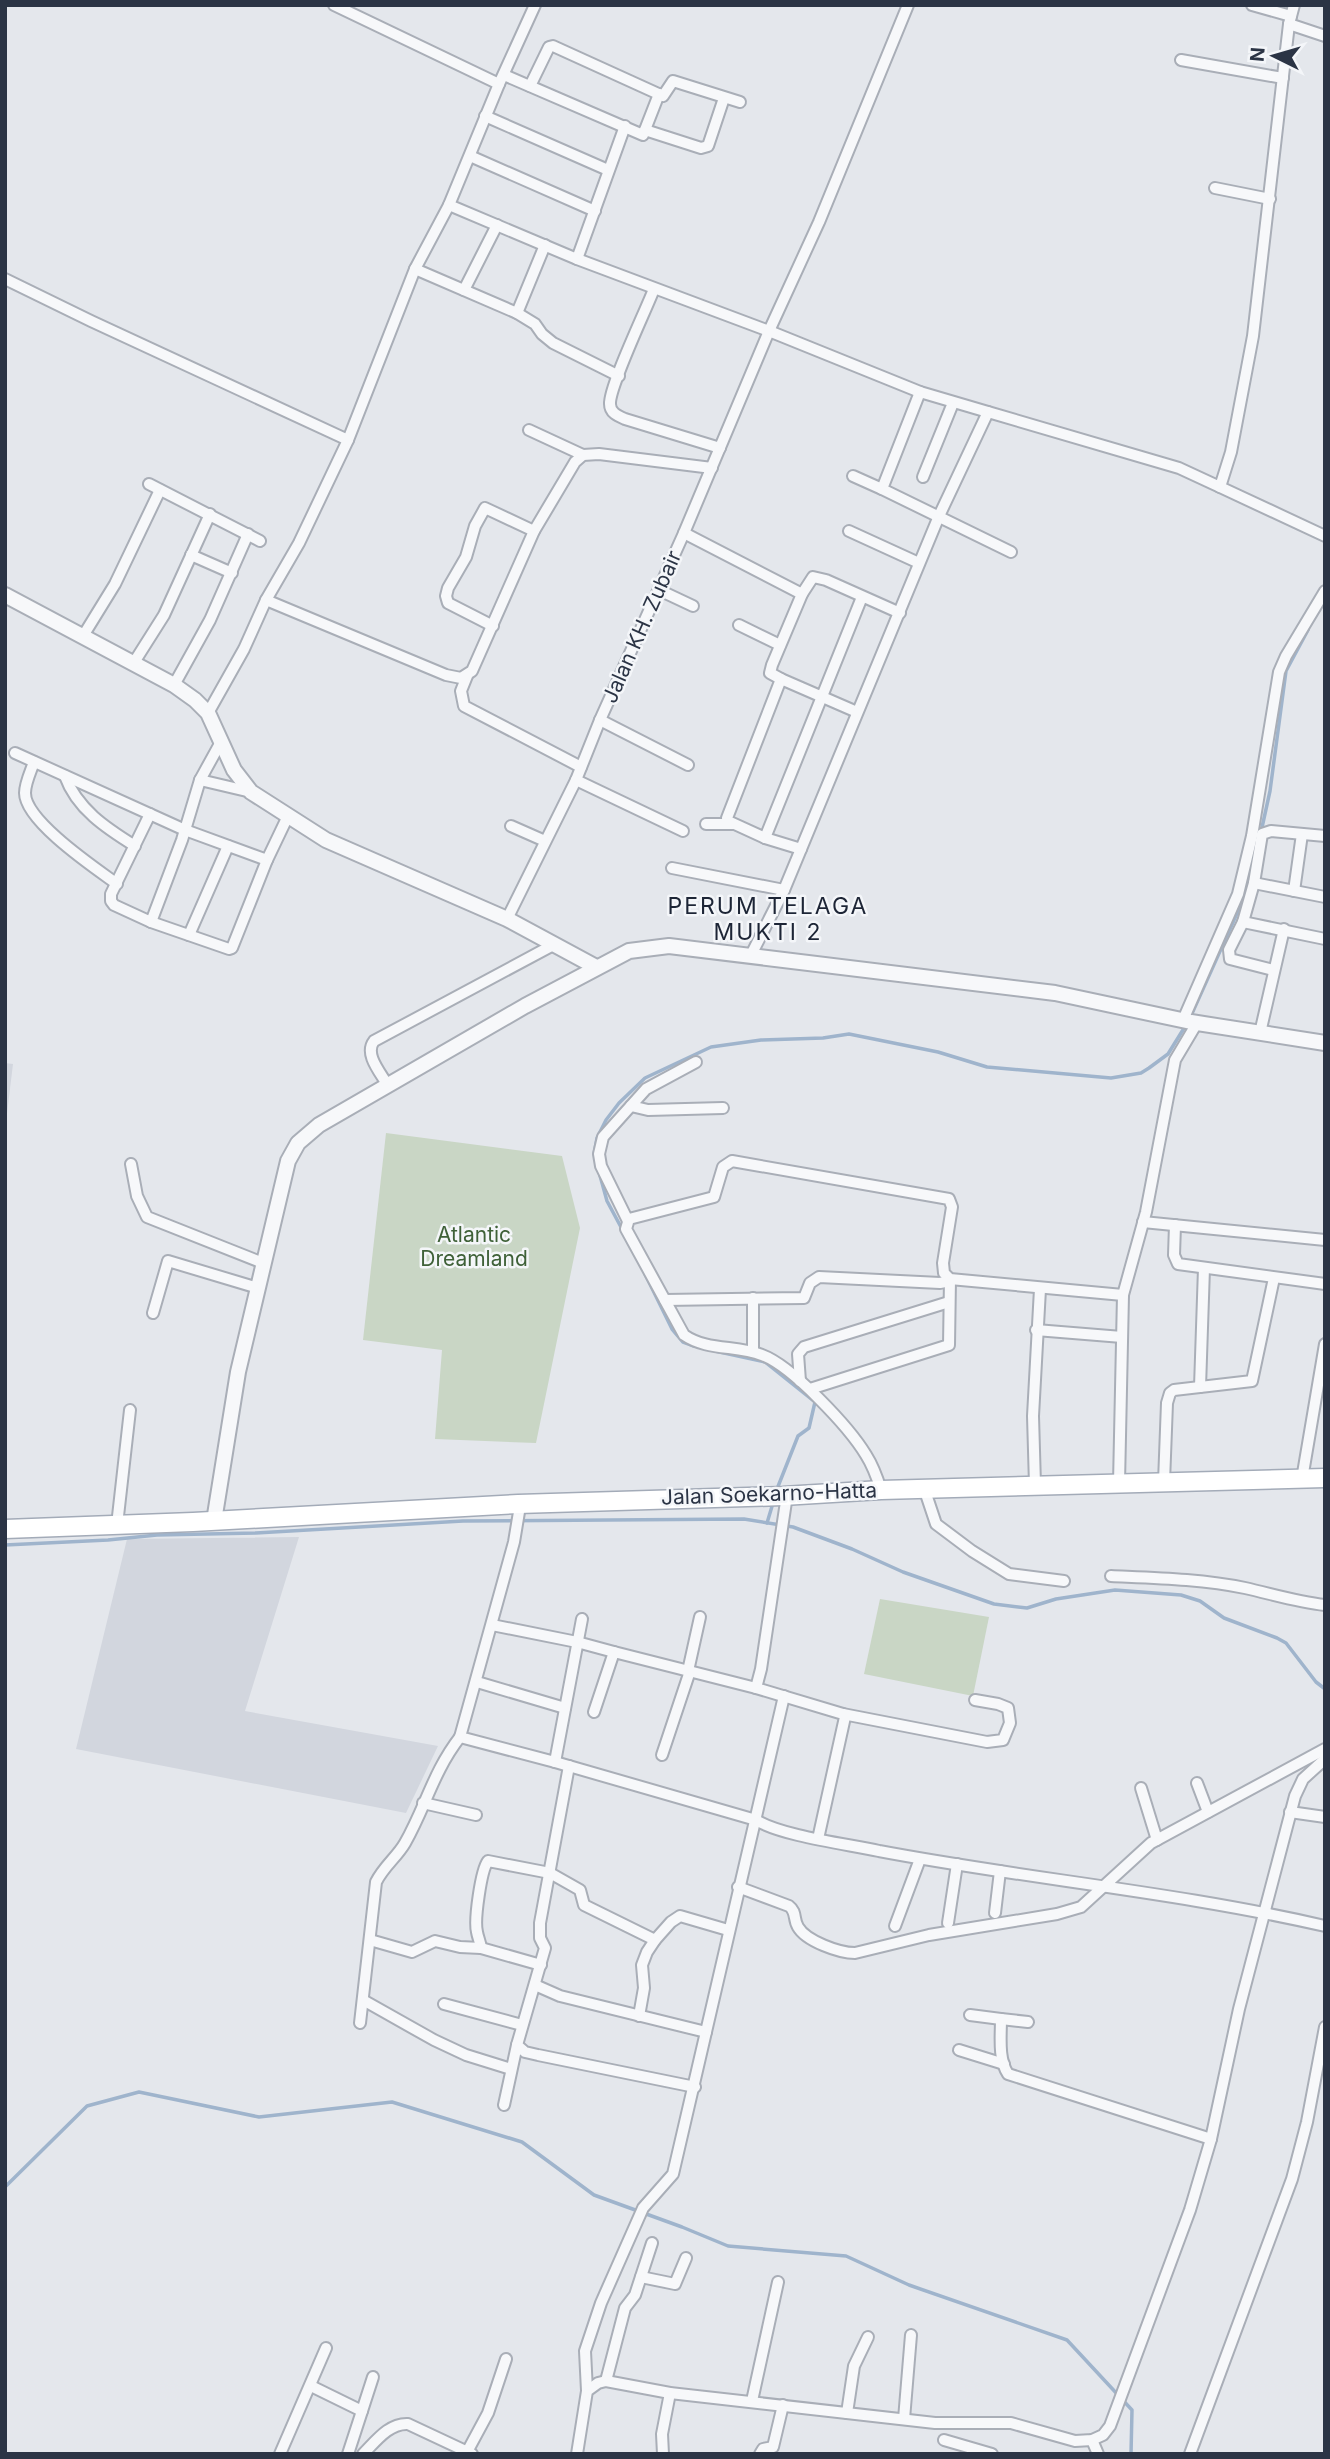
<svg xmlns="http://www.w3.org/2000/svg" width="1330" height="2459" viewBox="0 0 1330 2459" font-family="Inter,sans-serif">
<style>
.built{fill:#d2d6de}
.green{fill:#c9d6c5}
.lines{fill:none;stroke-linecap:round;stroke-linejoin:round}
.stream{stroke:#9fb4cc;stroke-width:3.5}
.minor-casing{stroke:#a9aeb7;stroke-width:14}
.tertiary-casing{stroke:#a9aeb7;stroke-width:18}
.primary-casing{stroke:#a3abb8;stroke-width:21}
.minor{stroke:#f7f8fa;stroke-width:10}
.tertiary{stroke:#f7f8fa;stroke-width:14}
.primary{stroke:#fff;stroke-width:18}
.labels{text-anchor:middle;stroke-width:5;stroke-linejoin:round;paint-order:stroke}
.street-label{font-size:21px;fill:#2b3445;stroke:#f4f6f9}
.park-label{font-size:21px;fill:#3f6138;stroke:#f4f6f9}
.neighbourhood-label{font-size:23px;letter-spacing:2px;fill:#1d2536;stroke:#f4f6f9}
</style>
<rect width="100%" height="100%" fill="#e4e7ec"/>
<g class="built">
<path d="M5,1063L13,1064L5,1130Z"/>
<path d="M299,1537L245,1711L438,1746L406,1813L76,1749L127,1539Z"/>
</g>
<g class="green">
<path d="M386,1133L562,1156L580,1228L536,1443L435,1439L442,1350L363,1340Z"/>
<path d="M880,1599L989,1617L973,1696L864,1674Z"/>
</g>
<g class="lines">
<g class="stream">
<path d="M1261,832L1270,791L1286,671L1308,630"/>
<path d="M1190,1018L1243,900L1250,877"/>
<path d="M594,1154L597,1138L606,1120L619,1103L645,1078L711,1047L761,1040L823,1038L849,1034L938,1052L987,1067L1111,1078L1141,1073L1149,1068L1168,1054L1186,1025"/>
<path d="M599,1172L607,1201L622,1229"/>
<path d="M645,1274L672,1329L683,1342L694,1346"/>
<path d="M715,1351L765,1362L815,1402L809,1428L798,1436L777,1489"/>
<path d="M767,1523L773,1503"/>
<path d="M5,1545L108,1540L157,1535L256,1533L463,1521L744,1519L793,1527L852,1549L903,1572L994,1604L1027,1608L1056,1599L1115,1590L1181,1595L1200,1601L1224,1618L1277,1638L1286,1643L1316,1682L1325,1689"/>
<path d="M5,2187L87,2106L139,2092L259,2117L392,2102L522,2142L594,2195L682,2227L728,2246L846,2256L909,2285L1067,2340L1132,2410L1131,2454"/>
</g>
<defs>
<g id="minor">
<path d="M334,5L499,84"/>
<path d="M1252,5L1291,16"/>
<path d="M1289,24L1325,36"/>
<path d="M1181,60L1283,78"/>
<path d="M504,75L643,135L659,94"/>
<path d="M530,86L549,47L553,46L663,96L673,81L740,102"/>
<path d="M485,116L608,170"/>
<path d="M645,130L701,148L708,146L724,98"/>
<path d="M470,156L595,211"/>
<path d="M1215,188L1270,199"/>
<path d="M449,205L577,259L769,331L920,392L988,412L939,516L801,849"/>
<path d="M577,259L625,126"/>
<path d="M415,269L517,313L535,324L542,334L553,343L619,376"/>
<path d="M5,279L91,321L348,440"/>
<path d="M654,289C646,310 609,387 610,404C610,413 618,416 625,419L720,448"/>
<path d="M464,290L497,225"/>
<path d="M517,313L545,245"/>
<path d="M920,392L882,489L1011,552"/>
<path d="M988,412L1179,468L1220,487L1231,452L1253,336L1289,24L1294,5"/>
<path d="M529,430L583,455"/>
<path d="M853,476L882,489"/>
<path d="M923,477L953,403"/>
<path d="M149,484L260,541"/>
<path d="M1220,487L1325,536"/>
<path d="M849,531L919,563"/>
<path d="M684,533L802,594"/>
<path d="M191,555L232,573"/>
<path d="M659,590L693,606"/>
<path d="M266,600L446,675L461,678L472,671L534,531L575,462L583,455L599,454L712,468"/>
<path d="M739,625L780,645"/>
<path d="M493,626L448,603L446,596L448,588L466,557L475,526L485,508L534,531"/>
<path d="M83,636L115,584L160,490"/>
<path d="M133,664L164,615L210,514"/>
<path d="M467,676L461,691L464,706L581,767"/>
<path d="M781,679L770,673L772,665L802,594L813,577L826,580L900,613"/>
<path d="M174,685L210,620L248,534"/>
<path d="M208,713L244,649L266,600L299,543L348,440L415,269L449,205L499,84L535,5"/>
<path d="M600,720L688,765"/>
<path d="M15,753L185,830L267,860"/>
<path d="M34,762C31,771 25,783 25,793C25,821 95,868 117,884"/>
<path d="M65,776C77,809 106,828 135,846"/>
<path d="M200,780L251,792"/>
<path d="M576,780L683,831"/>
<path d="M150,814L111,894V901L114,905L151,922L229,949L232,948L267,860L288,816"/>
<path d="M706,824H733"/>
<path d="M511,826L545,841"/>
<path d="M1325,836L1271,831L1262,834L1254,883L1243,922L1325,939"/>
<path d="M765,838L862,597"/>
<path d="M672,868L784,890"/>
<path d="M1254,883L1325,897"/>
<path d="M1294,891L1302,834"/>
<path d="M507,919L576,780L600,720L684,533L769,331L819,222L908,5"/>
<path d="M151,922L182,840L200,780L222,740"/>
<path d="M1243,922L1229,950L1230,959L1273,970"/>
<path d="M189,935L228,846"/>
<path d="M751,955L784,890L801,849L765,838L728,821L727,818L781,679L857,712"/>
<path d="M1183,1020L1238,894L1252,836L1279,672L1286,656L1325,591"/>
<path d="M1260,1033L1284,929"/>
<path d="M387,1084C380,1072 364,1054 374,1041L555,944"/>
<path d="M631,1106L648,1110L723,1108"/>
<path d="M131,1164L137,1196L147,1217L263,1263"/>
<path d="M628,1221L601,1166L599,1154L603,1137L646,1089L696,1062"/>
<path d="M1143,1222L1325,1240"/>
<path d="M1175,1225L1174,1255L1178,1264L1325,1284"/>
<path d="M753,1298V1352"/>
<path d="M665,1300L804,1298L810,1283L819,1277L940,1283L950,1281"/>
<path d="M153,1313L168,1261L258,1288"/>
<path d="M1036,1330L1122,1337"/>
<path d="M800,1381L798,1354L804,1347L949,1302"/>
<path d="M1200,1387L1204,1268"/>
<path d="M810,1389L949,1345L950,1279"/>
<path d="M1302,1479L1325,1344"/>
<path d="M1164,1482L1167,1403L1170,1393L1174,1390L1252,1381L1274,1278"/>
<path d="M1119,1483L1123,1295L1146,1212L1175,1060L1197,1023"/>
<path d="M1035,1485L1033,1416L1040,1289"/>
<path d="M924,1488L936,1524L972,1551L1009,1574L1064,1581"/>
<path d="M881,1490C877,1477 873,1466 866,1455C849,1427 792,1366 762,1355C737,1345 707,1351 684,1335L626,1229L629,1219L714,1197L723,1167L732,1161L949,1199L952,1207L943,1263L944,1273L950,1279L1123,1295"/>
<path d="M787,1495L761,1669L756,1688L843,1714L845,1717L818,1839"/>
<path d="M518,1504L519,1512L514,1542L460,1737L555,1762L756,1820C782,1836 847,1844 879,1851C1027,1879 1178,1892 1325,1926"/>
<path d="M117,1525L130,1410"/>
<path d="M1111,1576C1155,1578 1202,1579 1245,1588C1272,1594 1297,1602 1325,1605"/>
<path d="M492,1625L577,1642L614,1652"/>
<path d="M688,1671L700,1617"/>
<path d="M477,1682L565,1708"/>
<path d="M594,1712L614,1652L756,1688"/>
<path d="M843,1714L987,1742L1003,1740L1010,1723L1008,1708L998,1704L975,1700"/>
<path d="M662,1755L690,1671"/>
<path d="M555,1762L582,1619"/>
<path d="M569,1766L540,1923V1938L545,1948L517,2045L525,2052L538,2055L695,2087"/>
<path d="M1197,1783L1208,1812"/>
<path d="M1141,1788L1157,1840"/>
<path d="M423,1803L476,1815"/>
<path d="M1290,1812L1325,1817"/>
<path d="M738,1887L789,1906C797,1912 793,1919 798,1927C806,1941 839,1953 855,1953L929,1935L1057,1914L1081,1907L1151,1843L1325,1749"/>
<path d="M995,1913L1000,1871"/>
<path d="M948,1923L957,1864"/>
<path d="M895,1926L920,1859"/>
<path d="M370,1940L412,1952L435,1941L460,1947L481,1948L541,1965"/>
<path d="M481,1948C480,1941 478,1938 477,1932C474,1920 481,1870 488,1861L550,1873L580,1890L584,1905L655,1940L671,1922L680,1916L728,1930"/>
<path d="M535,1985L560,1996L706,2032"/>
<path d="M363,2000L434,2040L466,2055L511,2069"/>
<path d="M444,2004L522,2025"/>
<path d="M970,2015L1001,2019C1001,2036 998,2059 1008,2074L1211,2139"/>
<path d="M639,2016L644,1988L642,1965L647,1952L655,1940"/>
<path d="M1001,2019L1028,2022"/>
<path d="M360,2023L376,1882C384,1866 397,1857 405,1843C426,1806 433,1772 460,1737"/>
<path d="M959,2050L1004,2064"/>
<path d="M504,2105L517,2045"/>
<path d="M641,2277L675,2284L686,2258"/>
<path d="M606,2381L625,2308L635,2295L652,2243"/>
<path d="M311,2386L362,2411L348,2454"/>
<path d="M587,2391L585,2351L601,2303L643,2208L673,2174L784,1696"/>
<path d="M752,2401L778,2282"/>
<path d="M362,2411L373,2377"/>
<path d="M847,2413L854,2366L868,2337"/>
<path d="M904,2419L911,2335"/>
<path d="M944,2440L992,2454"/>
<path d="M1092,2440L1098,2454"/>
<path d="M467,2452L488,2413L506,2359"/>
<path d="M280,2454L326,2348"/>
<path d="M363,2454C376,2441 389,2423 408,2424L472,2454"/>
<path d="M577,2454L587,2391L598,2383L606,2381L670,2393L935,2423H1011L1075,2441L1092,2440L1103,2435L1110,2426L1190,2210L1211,2139L1239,2009L1295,1796L1303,1779L1325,1759"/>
<path d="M663,2454L662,2434L670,2393"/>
<path d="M760,2454L763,2449L773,2447L783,2405"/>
<path d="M1190,2454L1292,2179L1307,2122L1325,2027"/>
</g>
<g id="tertiary">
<path d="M5,595L174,685L195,700L208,713L234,770L251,792L326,840L507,919L596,967"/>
<path d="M214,1521L238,1372L288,1161L298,1143L319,1125L525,1006L629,951L669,946L1055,993L1191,1022L1325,1043"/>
</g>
<path id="primary" d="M5,1529L193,1522L518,1504L783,1496L881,1490L1325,1478"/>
</defs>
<use href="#minor" class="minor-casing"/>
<use href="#tertiary" class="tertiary-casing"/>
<use href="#primary" class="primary-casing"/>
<use href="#minor" class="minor"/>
<use href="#tertiary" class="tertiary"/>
<use href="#primary" class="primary"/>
</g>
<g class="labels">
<g class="street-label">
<text transform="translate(642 627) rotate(-66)" y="7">Jalan KH. Zubair</text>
<text transform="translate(769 1494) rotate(-2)" y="7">Jalan Soekarno-Hatta</text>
</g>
<g class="park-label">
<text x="474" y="1242">Atlantic<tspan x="474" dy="24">Dreamland</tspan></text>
</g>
<g class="neighbourhood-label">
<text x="768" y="914">PERUM TELAGA<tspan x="768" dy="26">MUKTI 2</tspan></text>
</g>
</g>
<rect width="1330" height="2459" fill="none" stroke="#2b3445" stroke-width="14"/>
<g transform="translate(1274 56) rotate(275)" stroke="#f4f6f9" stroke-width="5" paint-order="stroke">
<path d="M0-5L12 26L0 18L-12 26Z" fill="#2b3445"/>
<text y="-10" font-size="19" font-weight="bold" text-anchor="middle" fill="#2b3445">N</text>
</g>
</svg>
